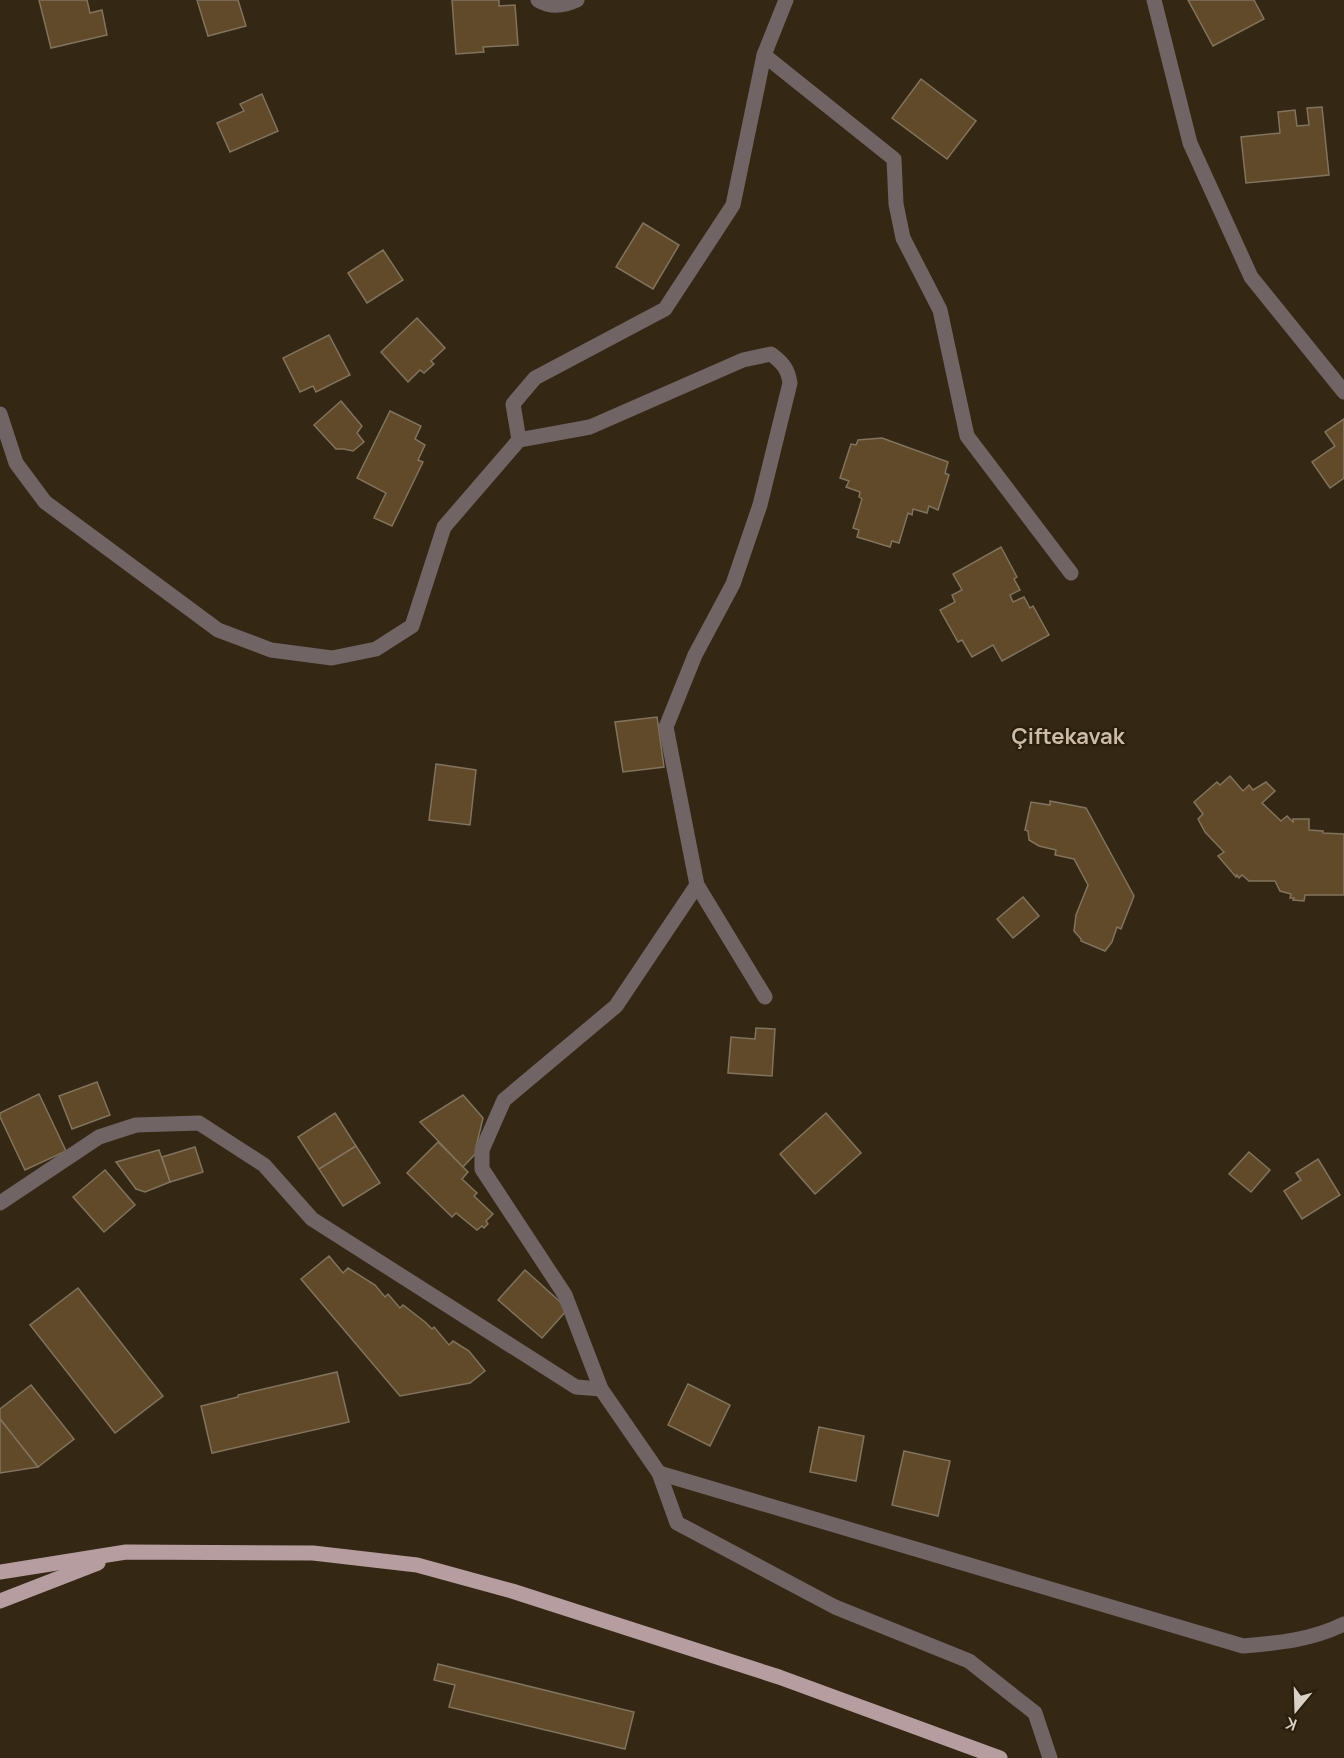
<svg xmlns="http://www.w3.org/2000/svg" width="1344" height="1758" viewBox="0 0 1344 1758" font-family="Manrope,sans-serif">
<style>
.building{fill:#604a29;stroke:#81735e;stroke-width:1.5}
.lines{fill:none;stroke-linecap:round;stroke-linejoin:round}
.minor{stroke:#706465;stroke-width:15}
.major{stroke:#b69da0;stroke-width:15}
.labels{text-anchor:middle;stroke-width:4.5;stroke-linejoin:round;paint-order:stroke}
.district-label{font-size:22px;font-weight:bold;fill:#ccbca6;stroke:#2a1e0c}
</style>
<rect width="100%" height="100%" fill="#342815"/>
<g class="building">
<path d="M39,0H87L90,13L102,10L107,35L51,48Z"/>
<path d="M197,0H238L246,26L208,36Z"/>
<path d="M452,0H499V6L515,5L518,45L483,47L484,52L456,54Z"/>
<path d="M1188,0H1254L1264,19L1213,46Z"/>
<path d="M921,79L976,121L947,159L892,118Z"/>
<path d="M262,94L278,131L230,152L217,123L244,111L240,104Z"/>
<path d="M1322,107L1329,175L1246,183L1241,137L1280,133L1278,112L1295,110L1297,126L1309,125L1307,108Z"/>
<path d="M643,223L679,245L653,289L616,267Z"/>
<path d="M383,250L403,280L367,303L348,273Z"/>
<path d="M417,318L445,348L431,361L434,364L424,373L420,370L408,382L381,352Z"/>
<path d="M329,335L350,375L316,392L313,386L300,392L283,358Z"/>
<path d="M341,401L362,426L357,433L364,442L353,451L344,449H336L314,425Z"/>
<path d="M390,411L421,426L415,439L425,445L418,460L423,462L392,526L374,518L386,493L357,478Z"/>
<path d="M1344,419V478L1330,488L1312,462L1335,446L1325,432Z"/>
<path d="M882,438L948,462L945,473L949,475L938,510L929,506L927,513L913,509L912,515L908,513L899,543L892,541L890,547L857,537L859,530L853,528L862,499L859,497L860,492L846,487L849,481L840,478L851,444L856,445L858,440Z"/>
<path d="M1001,547L1017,577L1014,579L1020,590L1010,595L1013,602L1024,597L1030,608L1033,606L1049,635L1002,661L993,645L972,657L962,640L958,642L940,610L955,602L952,595L962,590L953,574Z"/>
<path d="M657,717L664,767L623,772L615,722Z"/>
<path d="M436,764L476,770L470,825L429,820Z"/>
<path d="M1230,776L1243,791L1249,785L1253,790L1266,782L1275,791L1262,803L1281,821L1287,816L1293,822V819H1309V830L1323,831V833L1344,834V895H1305L1304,901L1293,900L1294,898H1290L1291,894L1280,891L1275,881H1249L1242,875L1239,878L1237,875L1236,877L1218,856L1224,852L1205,832L1198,819L1203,814L1194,802L1217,782L1220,785Z"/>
<path d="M1050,801L1086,808L1134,896L1121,929L1117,927L1112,942L1105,951L1081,941V939L1074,931L1076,915L1088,885L1074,859L1055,855L1056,850L1039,846L1029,840L1028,831L1025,830L1031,802L1050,805Z"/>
<path d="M1023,897L1039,916L1013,938L997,919Z"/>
<path d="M756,1028L775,1029L772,1076L728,1073L731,1037L755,1039Z"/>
<path d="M97,1082L110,1115L72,1129L59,1096Z"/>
<path d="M39,1094L66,1151L25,1170L0,1117V1113Z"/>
<path d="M463,1095L483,1118L476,1147L478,1151L463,1167L420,1122Z"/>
<path d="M335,1113L356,1146L319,1169L298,1137Z"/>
<path d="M826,1113L861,1153L815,1194L780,1154Z"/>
<path d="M438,1142L468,1172L462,1179L477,1193L474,1196L493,1214L486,1221L488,1224L484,1228L482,1226L477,1230L456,1213L452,1217L407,1173Z"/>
<path d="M356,1146L380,1183L343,1206L319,1169Z"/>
<path d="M195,1147L203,1172L170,1182L162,1157Z"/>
<path d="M159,1150L170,1182L145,1192L136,1189L116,1162Z"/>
<path d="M1249,1152L1270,1170L1251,1192L1229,1174Z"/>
<path d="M1318,1159L1340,1195L1302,1219L1284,1191L1301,1180L1296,1173Z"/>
<path d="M105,1170L135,1205L104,1232L73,1197Z"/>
<path d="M329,1256L343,1273L348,1268L375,1285L385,1297L388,1294L400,1308L403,1305L425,1322L432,1329L434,1327L449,1345L453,1341L469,1351L485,1371L470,1383L400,1396L301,1279Z"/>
<path d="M525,1270L568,1309L542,1338L498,1300Z"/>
<path d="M78,1288L163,1396L115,1433L30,1325Z"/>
<path d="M337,1372L349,1422L212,1453L201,1406L238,1397V1395Z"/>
<path d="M688,1384L730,1405L710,1446L668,1425Z"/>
<path d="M31,1385L74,1439L38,1467L0,1419V1409Z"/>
<path d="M0,1419L38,1467L0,1473Z"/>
<path d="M819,1427L864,1436L856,1481L810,1472Z"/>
<path d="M904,1451L950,1461L938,1516L892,1505Z"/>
<path d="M438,1664L634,1712L625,1749L449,1707L455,1685L434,1680Z"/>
</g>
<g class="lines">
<g class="minor">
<path d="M538,0C551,8 564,6 577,0"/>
<path d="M1154,0L1190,143L1251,277L1344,392"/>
<path d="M764,55L894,159L896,204L903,238L940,310L967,436L1071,573"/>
<path d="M0,414L16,463L45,502L218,630L271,650L332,658L376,649L412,626L444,527L519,440L590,427L743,360L771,354C783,363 788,369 790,383L760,505L733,584L695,655L666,727L697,885L765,997"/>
<path d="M519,440L513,404L535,378L665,309L733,205L764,55L786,0"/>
<path d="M697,885L616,1006L504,1100L482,1150V1169L565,1295L601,1389L659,1473L677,1523L835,1607L969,1661L1035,1713L1050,1758"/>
<path d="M0,1203L99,1137L136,1125L199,1123L264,1165L312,1219L576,1387L601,1389"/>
<path d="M659,1473L1243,1646C1278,1643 1312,1640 1344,1624"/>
</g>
<g class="major">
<path d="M0,1572L126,1552L313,1553L417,1565L512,1591L779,1677L1000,1758"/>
<path d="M0,1601L98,1563"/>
</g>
</g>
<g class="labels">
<g class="district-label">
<text x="1068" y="744">Çiftekavak</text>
</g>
</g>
<g transform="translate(1296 1710) rotate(199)" stroke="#2a1e0c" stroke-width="4.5" paint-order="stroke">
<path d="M0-4.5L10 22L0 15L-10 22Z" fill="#dad2c7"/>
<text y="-9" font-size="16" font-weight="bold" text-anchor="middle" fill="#dad2c7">K</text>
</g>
</svg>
